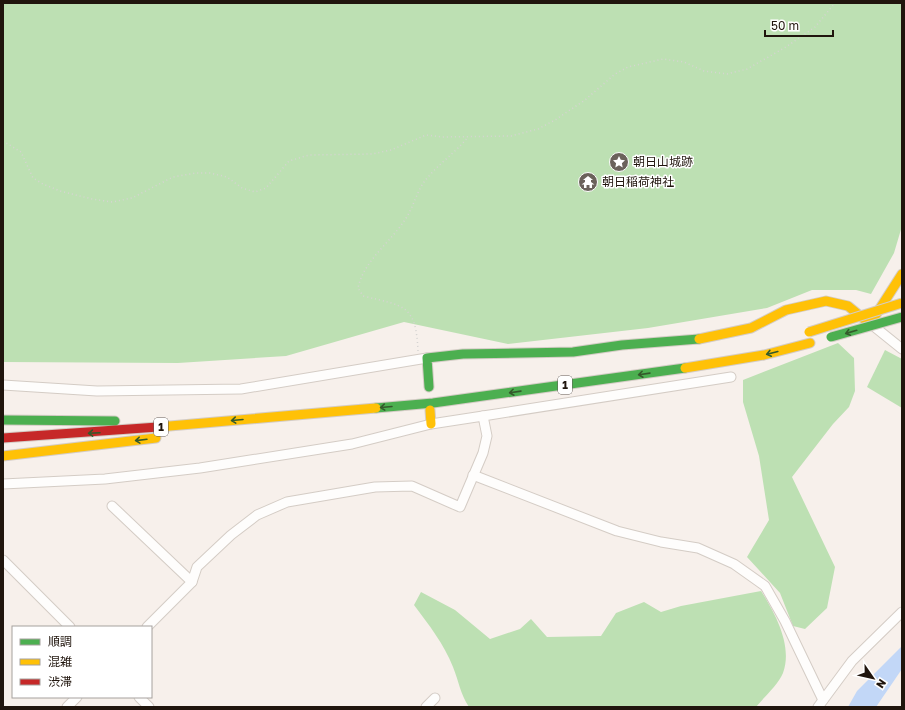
<svg xmlns="http://www.w3.org/2000/svg" width="905" height="710" viewBox="0 0 905 710" font-family="'Golos Text','Noto Sans JP',sans-serif">
<style>
.forest{fill:#bde0b3}
.water{fill:#c2d7f7}
.lines{fill:none;stroke-linecap:round;stroke-linejoin:round}
.street-casing{stroke:#d4ccc5;stroke-width:11}
.fast-casing{stroke:#d4ccc5;stroke-width:11}
.slow-casing{stroke:#d4ccc5;stroke-width:11}
.jam-casing{stroke:#d4ccc5;stroke-width:11}
.path{stroke:#d6d4d2;stroke-width:1.5;stroke-dasharray:1 3;stroke-linecap:butt}
.street{stroke:#fefdfc;stroke-width:9}
.fast{stroke:#4caf50;stroke-width:9}
.slow{stroke:#ffc107;stroke-width:9}
.jam{stroke:#c62828;stroke-width:9}
.fast-bridge-casing{stroke:#d4ccc5;stroke-width:11;stroke-linecap:butt}
.slow-bridge-casing{stroke:#d4ccc5;stroke-width:11;stroke-linecap:butt}
.fast-bridge{stroke:#4caf50;stroke-width:9}
.slow-bridge{stroke:#ffc107;stroke-width:9}
.oneway{stroke:#345a2b}
.labels{text-anchor:middle;stroke-width:3;stroke-linejoin:round;paint-order:stroke}
.shield{fill:#fff;stroke:#635b56;stroke-width:1}
.shield-label{font-size:11px;font-weight:bold;fill:#20150d}
.poi-label{font-size:12px;fill:#20150d;stroke:#fff;text-anchor:start}
</style>
<rect width="100%" height="100%" fill="#f7f0eb"/>
<g class="forest">
<path d="M3,3H902V226L894,253L871,294L856,290H812L767,308L648,328L508,344L404,322L286,356L178,363L3,362Z"/>
<path d="M838,343L854,358L855,391L849,407L833,424L792,477L835,567L827,608L805,629L793,626L780,593L747,557L769,520L759,456L743,402V380Z"/>
<path d="M885,350L902,359V408L867,387Z"/>
<path d="M761,591C775,613 793,646 783,673C778,685 764,697 756,707H469C460,693 459,682 453,667C444,644 429,625 414,605L421,592L455,610L490,639L520,629L531,619L547,637L601,636L616,613L644,602L661,612L681,606Z"/>
</g>
<path class="water" d="M902,646V669L876,707H848L857,691Z"/>
<g class="lines">
<defs>
<g id="street">
<path d="M871,324L902,349"/>
<path d="M3,385L97,391L241,389L427,358"/>
<path d="M483,416L731,377"/>
<path d="M473,475L617,531L661,542L698,548L734,564L765,586L785,621L823,700"/>
<path d="M3,484L105,479L200,468L352,444L431,424L483,416L487,436L483,453L460,507L412,486L375,487L287,502L257,515L231,535L197,567L192,582L147,627"/>
<path d="M112,506L192,582"/>
<path d="M3,560L70,627"/>
<path d="M139,697L149,707"/>
<path d="M67,707L77,697"/>
<path d="M426,707L435,698"/>
<path d="M818,707L852,661L902,612"/>
</g>
<g id="fast">
<path d="M429,387L427,358L463,354L573,352L622,345L699,339"/>
<path d="M376,408L433,403L685,368"/>
<path d="M3,420L115,421"/>
</g>
<g id="slow">
<path d="M699,339L751,328L786,310L826,301L848,306L870,324L902,274"/>
<path d="M685,368L764,355L810,343"/>
<path d="M430,410L431,424"/>
<path d="M158,427L376,408"/>
<path d="M3,456L156,438"/>
</g>
<path id="jam" d="M3,438L158,427"/>
</defs>
<use href="#street" class="street-casing"/>
<use href="#fast" class="fast-casing"/>
<use href="#slow" class="slow-casing"/>
<use href="#jam" class="jam-casing"/>
<g class="path">
<path d="M3,141L21,152L33,178L43,184L60,191L92,199L112,202L132,198L173,177L196,173H210L227,177L242,188L255,192L266,188L289,161L309,155L372,154L391,150L426,135L442,137L511,136L538,129L555,120L585,100L615,74L628,67L663,59L684,62L704,71L727,74L747,69L786,47L815,27L835,3"/>
<path d="M418,351C416,304 404,306 363,296L358,288C364,258 397,238 410,211C416,199 419,186 429,176C441,162 456,152 468,137"/>
</g>
<use href="#street" class="street"/>
<use href="#fast" class="fast"/>
<use href="#slow" class="slow"/>
<use href="#jam" class="jam"/>
<defs>
<path id="fast-bridge" d="M831,337L902,317"/>
<path id="slow-bridge" d="M809,332L902,303"/>
</defs>
<use href="#fast-bridge" class="fast-bridge-casing"/>
<use href="#slow-bridge" class="slow-bridge-casing"/>
<use href="#fast-bridge" class="fast-bridge"/>
<use href="#slow-bridge" class="slow-bridge"/>
</g>
<defs><path id="oneway-shaft" d="M-6 0H5M1.5-3L5.5 0L1.5 3" fill="none" stroke-width="1.6" stroke-linecap="round" stroke-linejoin="round"/></defs>
<g class="oneway">
<use href="#oneway-shaft" transform="translate(851 332) rotate(164)"/>
<use href="#oneway-shaft" transform="translate(772 353) rotate(166)"/>
<use href="#oneway-shaft" transform="translate(644 374) rotate(172)"/>
<use href="#oneway-shaft" transform="translate(515 392) rotate(172)"/>
<use href="#oneway-shaft" transform="translate(386 407) rotate(175)"/>
<use href="#oneway-shaft" transform="translate(237 420) rotate(175)"/>
<use href="#oneway-shaft" transform="translate(94 433) rotate(177)"/>
<use href="#oneway-shaft" transform="translate(141 440) rotate(173)"/>
</g>
<defs>
<symbol id="sight-disc" viewBox="-11 -11 22 22"><circle r="9.5" fill="#6b625b" stroke="#fff"/><path d="M0-6L1.8-2.2L6-1.7L2.9 1.2L3.7 5.4L0 3.3L-3.7 5.4L-2.9 1.2L-6-1.7L-1.8-2.2Z" fill="#fff"/></symbol>
<symbol id="temple-disc" viewBox="-11 -11 22 22"><circle r="9.5" fill="#6b625b" stroke="#fff"/><path d="M0-6L5-2H3V0L6.5 2.5H4V6H1.5V3h-3V6H-4V2.5H-6.5L-3 0V-2H-5Z" fill="#fff"/></symbol>
</defs>
<g fill-rule="evenodd">
<use href="#sight-disc" x="608" y="151" width="22" height="22"/>
<use href="#temple-disc" x="577" y="171" width="22" height="22"/>
</g>
<g class="labels">
<g class="shield">
<rect x="558" y="376" width="14" height="18" rx="3"/>
<rect x="154" y="418" width="14" height="18" rx="3"/>
</g>
<g class="shield-label">
<text x="565" y="389">1</text>
<text x="161" y="431">1</text>
</g>
<g class="poi-label">
<text x="633" y="166">朝日山城跡</text>
<text x="602" y="186">朝日稲荷神社</text>
</g>
</g>
<rect width="905" height="710" fill="none" stroke="#20150d" stroke-width="8"/>
<rect x="12" y="626" width="140" height="72" fill="#ffffff" stroke="#a6a19e"/>
<rect x="20" y="639" width="20" height="6" fill="#4caf50" stroke="#a6a19e"/>
<text x="48" y="646" font-size="12" fill="#20150d">順調</text>
<rect x="20" y="659" width="20" height="6" fill="#ffc107" stroke="#a6a19e"/>
<text x="48" y="666" font-size="12" fill="#20150d">混雑</text>
<rect x="20" y="679" width="20" height="6" fill="#c62828" stroke="#a6a19e"/>
<text x="48" y="686" font-size="12" fill="#20150d">渋滞</text>
<g transform="translate(873 678) rotate(124)" stroke="#ffffff" stroke-width="3" paint-order="stroke">
<path d="M0-3L7 15L0 10L-7 15Z" fill="#20150d"/>
<text y="-6" font-size="11" font-weight="bold" text-anchor="middle" fill="#20150d">N</text>
</g>
<path d="M765 30v6h68v-6" fill="none" stroke="#20150d" stroke-width="2"/>
<text x="771" y="30" font-size="12" fill="#20150d" stroke="#ffffff" stroke-width="3" paint-order="stroke">50 m</text>
</svg>
